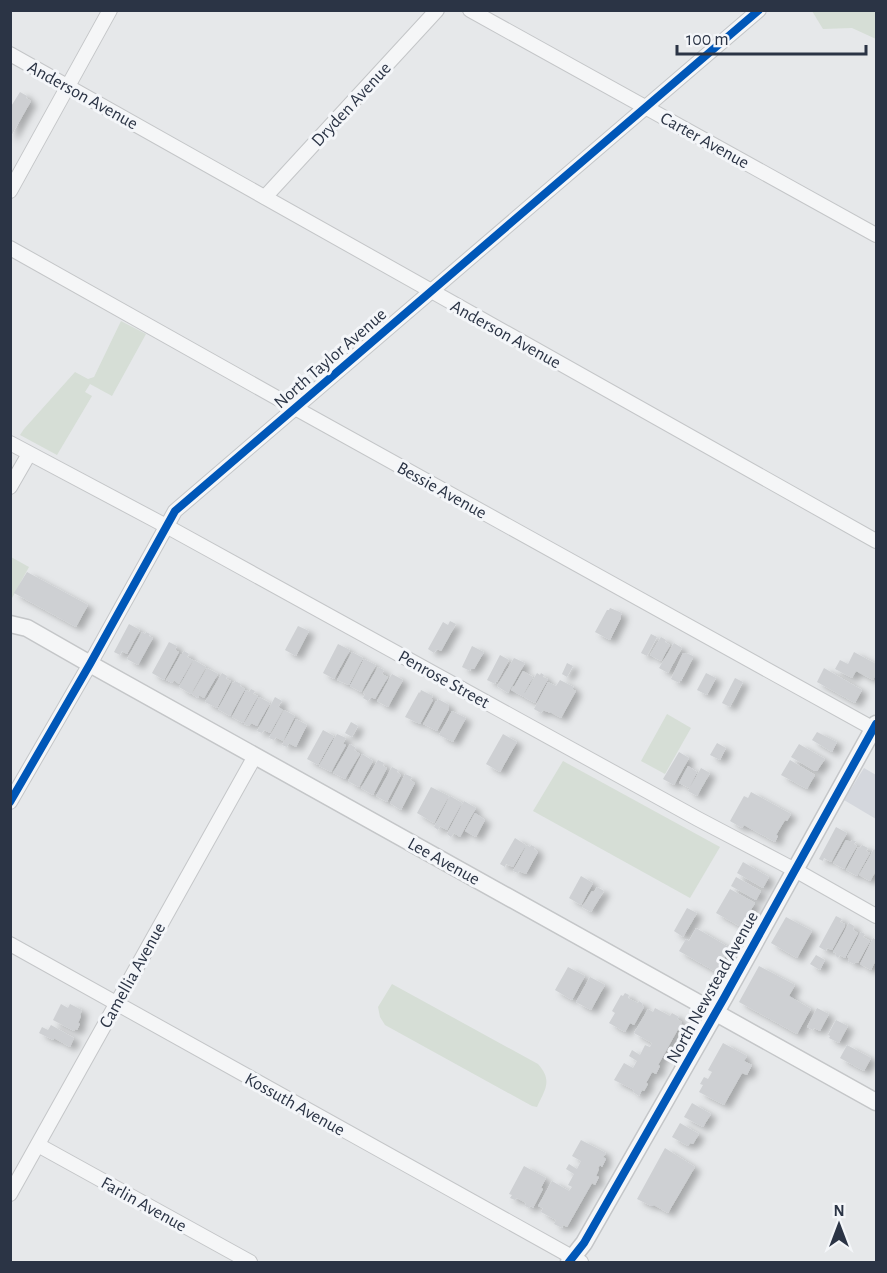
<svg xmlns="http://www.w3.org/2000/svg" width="887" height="1273" viewBox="0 0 887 1273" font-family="'Alegreya Sans',sans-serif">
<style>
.built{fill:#d4d7dd}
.green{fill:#d6ded6}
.building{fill:#ced0d3;filter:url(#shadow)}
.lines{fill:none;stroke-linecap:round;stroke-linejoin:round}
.minor-casing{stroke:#c4c6c8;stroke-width:16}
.tertiary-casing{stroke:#c4c6c8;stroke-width:19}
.minor{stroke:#f5f6f7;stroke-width:14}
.tertiary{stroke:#f5f6f7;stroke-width:16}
.cycleway-casing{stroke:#f4f6f9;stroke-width:11}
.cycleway{stroke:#0057b8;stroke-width:8}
.labels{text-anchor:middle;stroke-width:6;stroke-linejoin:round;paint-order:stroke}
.street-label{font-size:18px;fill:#2b3445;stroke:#f4f6f9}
</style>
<defs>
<filter id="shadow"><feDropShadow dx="6" dy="4" stdDeviation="3" flood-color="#0004"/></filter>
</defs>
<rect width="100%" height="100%" fill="#e6e8ea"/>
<path class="built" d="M864,768L876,775V819L844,800Z"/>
<g class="green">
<path d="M812,11H876V39L852,28L823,29Z"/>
<path d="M121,321L146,334L112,396L90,384L85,392L92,396L57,455L20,435L24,429L75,372L88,379L94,377Z"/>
<path d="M11,557L29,567L11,600Z"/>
<path d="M667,714L691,728L665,774L641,761Z"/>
<path d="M563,761L720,847L690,898L533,811Z"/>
<path d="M392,984L538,1064C553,1081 545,1089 537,1107L532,1106L385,1025L380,1017L378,1007Z"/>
</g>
<g class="building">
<path d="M20,92L27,96L26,98L31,101L10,138V108Z"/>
<path d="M27,572L88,605L76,627L14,593Z"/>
<path d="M610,608L622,613L620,617L621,618L610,640L595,632L607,610H609Z"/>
<path d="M450,621L456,624L441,651L437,649L434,653L428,649L443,622L448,625Z"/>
<path d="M129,624L140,630L127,654L122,651L120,655L114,652Z"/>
<path d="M298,626L309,631L296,656L285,650Z"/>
<path d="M142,632L145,634L146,632L150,634L149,636L153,638L138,665L127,659Z"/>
<path d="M651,634L657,637L647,656L641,653Z"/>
<path d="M661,637L666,640L665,642L670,645L661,661L650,655Z"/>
<path d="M169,642L177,646L175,650L179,652L164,680L152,673Z"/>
<path d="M674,643L682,648L668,673L659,668Z"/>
<path d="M338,644L350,650L334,679L323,673Z"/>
<path d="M472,646L484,652L474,669L471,668L470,671L462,667Z"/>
<path d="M184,651L189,654L187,657L193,660L179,684L174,680L172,683L166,680L181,654H182Z"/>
<path d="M352,652L363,658L349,685L337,680Z"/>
<path d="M854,652L876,664V674L873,680L856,671L852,678L835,669L840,660L848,664Z"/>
<path d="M683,653L686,654V653L693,656V658L681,681H680L679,683L671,679Z"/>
<path d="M500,655L509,660L497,682L496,681L495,684L487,680Z"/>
<path d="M514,658L525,663L508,693L497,686Z"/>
<path d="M364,659L376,665L361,692L350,686Z"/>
<path d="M194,660L206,667L191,694L179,687Z"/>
<path d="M567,663L573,666L567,677L562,674Z"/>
<path d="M378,667L384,670L382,674L388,677L375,699L371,697L368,701L363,698L365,694L363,693Z"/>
<path d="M207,668L218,674L204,698L199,695L198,698L192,694Z"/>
<path d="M824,668L862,690L855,703L817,682Z"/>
<path d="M523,671L533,677L524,693H525L537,673L540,675L541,673L544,675L543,677L548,679L535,703L511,690L513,686L514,687Z"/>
<path d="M222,673L227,676L226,679L231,681L217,708L205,702Z"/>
<path d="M706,673L716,678L707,695L697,690Z"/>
<path d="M392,674L403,680L388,707L377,701Z"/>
<path d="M735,678L743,682L730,707L722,703Z"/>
<path d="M560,680L574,687L572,689L576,691L561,718L550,712V713L543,710L541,713L534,709L548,682L556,686Z"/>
<path d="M235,681L241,684L240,686L245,689L230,716L218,709L233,682L234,683Z"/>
<path d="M251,689L255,691L253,694L258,696L243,723L232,717L246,690L249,692Z"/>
<path d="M421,690L433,696L431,699L433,700L420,724L405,717L419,692L420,693Z"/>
<path d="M259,697L270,703L257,726L251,723L249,726L244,724Z"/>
<path d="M275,697L282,701L278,707L283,710L270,733L264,730L262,733L257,731Z"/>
<path d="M438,699L449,705L448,708L449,709L437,731L423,724L436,701L437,702Z"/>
<path d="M284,710L295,716L283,741L276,737L274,740L269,738Z"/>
<path d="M452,711L466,718L453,742L439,735Z"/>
<path d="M296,719L307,725L296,747L289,743L287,747L282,745Z"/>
<path d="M351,722L358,726L352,737L345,733Z"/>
<path d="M323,730L334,736L318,765L307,759Z"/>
<path d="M817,732L837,742L832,752L812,740Z"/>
<path d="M337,734L346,738L343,744L346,745L331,772L319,766Z"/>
<path d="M503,734L517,742L500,772L486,764Z"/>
<path d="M717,743L726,748L720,760L710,755Z"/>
<path d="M350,744L356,748L354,750L360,754L345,779L333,773Z"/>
<path d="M799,744L825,759L817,771L816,770L815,771L791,757Z"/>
<path d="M679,752L689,758L674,785L663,779Z"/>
<path d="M362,754L373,761L359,787L348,781Z"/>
<path d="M378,760L384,763L383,766L387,768L373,795L361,788Z"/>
<path d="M790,760L815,775L807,789L781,775Z"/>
<path d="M688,766L697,772L689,788L679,783Z"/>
<path d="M392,767L398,770L397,772L401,775L387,802L376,796Z"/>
<path d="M701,768L710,773L697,796L688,791Z"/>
<path d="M405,774L412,777L410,780L415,783L401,810L390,803Z"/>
<path d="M431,787L449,796L434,823L417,813Z"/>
<path d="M751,792L791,814L787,821L785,820L776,835L778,836L775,842L744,825L742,828L730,821L744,796L748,798Z"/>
<path d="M450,796L462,803L447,830L440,826L438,830L434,827Z"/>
<path d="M464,801L476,808L460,837L454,833L451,837L447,834Z"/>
<path d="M475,813L485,820L476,837L465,831Z"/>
<path d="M836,827L847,833L831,862L824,858L823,861L819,859Z"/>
<path d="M515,838L526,845L513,867L506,864L505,867L500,864Z"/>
<path d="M846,840L851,842L852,840L856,841L854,844L857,846L844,869L833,863Z"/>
<path d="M527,845L530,847L531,845L535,847L534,849L538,852L526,874L519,871L518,873L513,871Z"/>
<path d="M862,845L868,848L866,851L870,853L857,876L846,870L858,847L860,848Z"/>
<path d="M874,849L876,851V871L870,881L859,875Z"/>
<path d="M743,862L769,877L763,888L737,873Z"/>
<path d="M581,876L593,883L581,905L569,898Z"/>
<path d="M736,877L761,891L756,900L731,886Z"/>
<path d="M597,887L604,891L591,912L582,907L592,891L594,892Z"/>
<path d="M730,889L755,903L741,927L716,913Z"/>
<path d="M687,908L697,913L683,937L674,931Z"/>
<path d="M836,916L842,919L840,922L845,924V926L832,950L827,948L826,951L819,947Z"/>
<path d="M786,917L812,931L797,958L771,943Z"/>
<path d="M849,923L854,926L853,930L858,933L845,958L840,955L838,958L835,955L836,953L833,952Z"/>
<path d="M696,928L730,948L716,972L679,951L686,939L689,941Z"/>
<path d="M861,932L865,934L863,937L870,941L858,963L856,962L854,964L848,961L849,958L847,957Z"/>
<path d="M873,938L876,940V960L871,970L860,964Z"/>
<path d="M816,955L825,960L820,970L810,964Z"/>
<path d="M759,966L795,985L789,996L811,1009L797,1034L739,1002Z"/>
<path d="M568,967L585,976L572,1000L555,990Z"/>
<path d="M590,977L605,985L591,1010L576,1002Z"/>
<path d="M625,993L629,995L628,998L638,1003L639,1001L643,1004L642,1005L644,1007L634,1025L630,1023L625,1032L609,1023L615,1013L612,1011L621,995L623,996Z"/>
<path d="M61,1004L68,1008L70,1004L82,1010L80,1015L81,1016L78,1023L80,1024L77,1030L75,1029L74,1031L53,1020Z"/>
<path d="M655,1008L670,1016L672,1013L679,1017L677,1019L682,1022L658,1065L660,1066L656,1074L652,1072L646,1083L648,1084L644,1091L642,1090L639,1096L633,1092L634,1090L614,1080L624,1063L633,1068L637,1061L629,1056L632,1050L640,1055L645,1045L650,1047L652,1043L634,1033L648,1009L653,1012Z"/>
<path d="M817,1008L829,1014L820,1031L814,1028L813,1030L807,1027Z"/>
<path d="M836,1020L848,1026L839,1043L829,1038L830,1036L828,1035Z"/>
<path d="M51,1025L74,1038L70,1047L54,1038L53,1040L39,1033L42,1027L48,1030Z"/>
<path d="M723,1043L747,1056L744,1061L752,1065L747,1075L742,1073L724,1105L699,1092L703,1085L700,1084L704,1077L708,1079L712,1072L708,1070Z"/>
<path d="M847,1045L871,1058L864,1071L840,1058Z"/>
<path d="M692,1103L711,1114L703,1127L684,1117Z"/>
<path d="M680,1123L699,1134L693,1144L690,1143L688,1146L672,1137Z"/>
<path d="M581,1140L606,1153L603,1157L606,1159L602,1167L600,1165L598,1168L599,1169L596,1176L599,1177L595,1185L592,1183L567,1227L563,1225L562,1228L554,1224L556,1220L541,1212L543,1208L538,1206L552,1181L569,1191L572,1187L568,1185L574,1174L566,1169L569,1164L577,1169L581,1161L572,1156Z"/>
<path d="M665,1148L695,1167L668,1213L654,1205L651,1206L637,1199Z"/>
<path d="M524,1166L546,1178L541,1188L543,1189L533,1208L531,1206L529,1208L525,1206L526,1203L517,1198L515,1200L510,1198L512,1195L509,1194Z"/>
</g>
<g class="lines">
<defs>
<g id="minor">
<path d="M470,10L876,235"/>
<path d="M10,54L876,541"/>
<path d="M10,191L110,10"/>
<path d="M265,197L437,10"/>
<path d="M10,248L295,408L874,729"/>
<path d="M10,443L168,527L698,819L795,870L876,916"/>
<path d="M10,487L29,454"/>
<path d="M10,802L90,664L175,511L759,10"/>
<path d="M10,944L581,1262"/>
<path d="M38,1145L250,1262"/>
<path d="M10,1194L255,756"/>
</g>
<g id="tertiary">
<path d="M10,624L27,628L90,664L876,1102"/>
<path d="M569,1262L584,1243L724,998L876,724"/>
</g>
</defs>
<use href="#minor" class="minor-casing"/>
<use href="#tertiary" class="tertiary-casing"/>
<use href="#minor" class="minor"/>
<use href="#tertiary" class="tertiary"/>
<defs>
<g id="cycleway">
<path d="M10,802L90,664L175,511L759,10"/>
<path d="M569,1262L584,1243L724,998L876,724"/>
</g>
</defs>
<use href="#cycleway" class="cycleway-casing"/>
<use href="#cycleway" class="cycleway"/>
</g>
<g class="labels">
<g class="street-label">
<text transform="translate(83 95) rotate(29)" y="6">Anderson Avenue</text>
<text transform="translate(351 104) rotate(-47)" y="6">Dryden Avenue</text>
<text transform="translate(705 140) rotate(29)" y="6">Carter Avenue</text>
<text transform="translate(506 334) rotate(29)" y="6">Anderson Avenue</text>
<text transform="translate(330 358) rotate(-41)" y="6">North Taylor Avenue</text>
<text transform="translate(442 490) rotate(29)" y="6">Bessie Avenue</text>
<text transform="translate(444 679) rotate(29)" y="6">Penrose Street</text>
<text transform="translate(444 861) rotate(29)" y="6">Lee Avenue</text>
<text transform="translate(132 975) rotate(-61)" y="6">Camellia Avenue</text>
<text transform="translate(712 987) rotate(-61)" y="6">North Newstead Avenue</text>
<text transform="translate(295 1104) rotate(29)" y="6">Kossuth Avenue</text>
<text transform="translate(144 1204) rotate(29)" y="6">Farlin Avenue</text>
</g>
</g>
<rect width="887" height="1273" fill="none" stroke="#2b3445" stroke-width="24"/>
<g transform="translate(839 1225)" stroke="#f4f6f9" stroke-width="4.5" paint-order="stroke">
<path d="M0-4.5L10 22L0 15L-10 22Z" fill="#2b3445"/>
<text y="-9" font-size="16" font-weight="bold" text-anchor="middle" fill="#2b3445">N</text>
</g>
<path d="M677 45v9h189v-9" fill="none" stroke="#2b3445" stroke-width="3"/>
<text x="686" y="45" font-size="18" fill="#2b3445" stroke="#f4f6f9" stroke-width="4.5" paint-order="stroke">100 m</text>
</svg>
